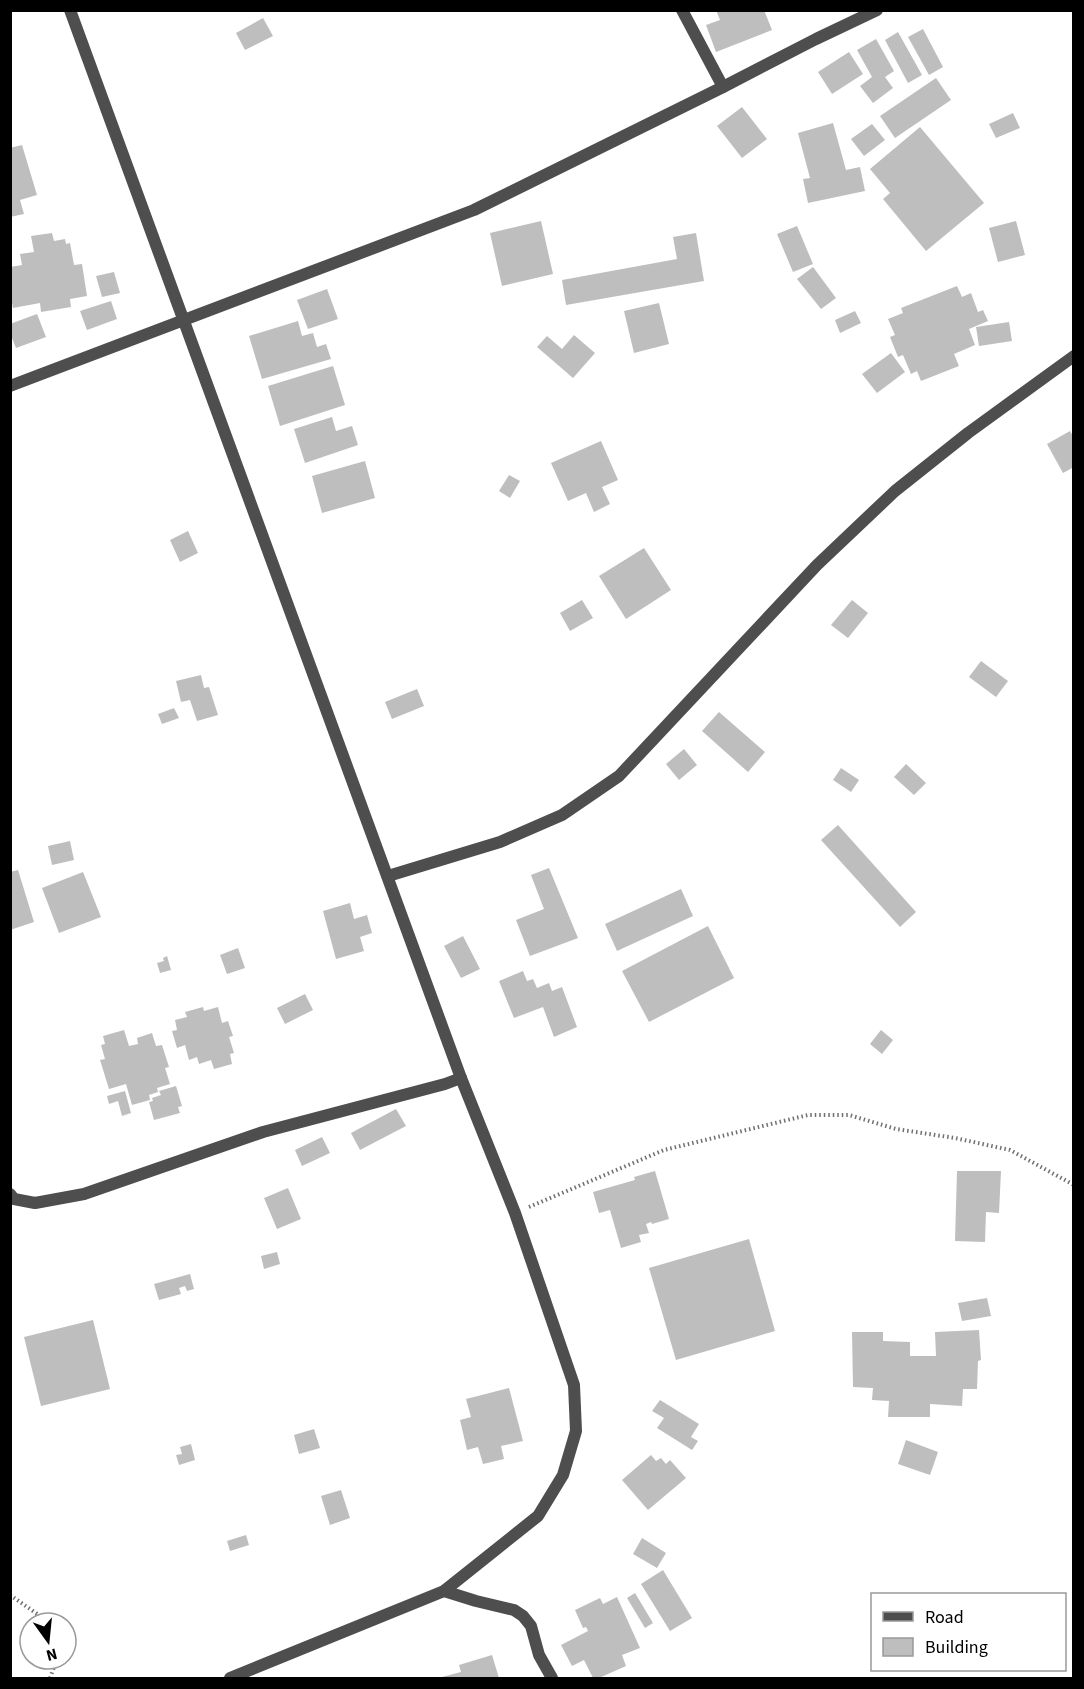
<svg xmlns="http://www.w3.org/2000/svg" width="1084" height="1689" viewBox="0 0 1084 1689" font-family="'Source Sans 3',sans-serif">
<style>
.building{fill:#bebebe}
.lines{fill:none;stroke-linecap:round;stroke-linejoin:round}
.path{stroke:#707070;stroke-width:4;stroke-dasharray:1.5 3;stroke-linecap:butt}
.street{stroke:#4e4e4e;stroke-width:12}
</style>
<rect width="100%" height="100%" fill="#fff"/>
<g class="building">
<path d="M716,10H764L772,30L716,52L706,25L720,20Z"/>
<path d="M263,18L273,36L245,50L236,33Z"/>
<path d="M923,29L943,67L929,75L908,37Z"/>
<path d="M898,32L922,75L908,83L885,40Z"/>
<path d="M876,39L894,71L885,77L893,88L873,103L860,86L872,77L857,50Z"/>
<path d="M849,52L863,74L832,94L818,72Z"/>
<path d="M936,78L951,100L895,138L880,116Z"/>
<path d="M742,107L767,139L742,158L717,126Z"/>
<path d="M1013,113L1020,128L996,138L989,124Z"/>
<path d="M833,123L846,170L860,167L865,191L808,203L803,179L810,178L798,133Z"/>
<path d="M872,124L885,140L864,156L851,139Z"/>
<path d="M920,127L984,203L926,251L883,199L890,193L870,169Z"/>
<path d="M22,145L37,195L20,200L24,214L10,217V148Z"/>
<path d="M541,221L553,274L502,286L490,233Z"/>
<path d="M1016,221L1025,255L998,262L989,228Z"/>
<path d="M797,226L813,264L793,272L777,234Z"/>
<path d="M52,233L54,241L65,239L66,244L70,243L74,265L82,264L87,296L70,299L71,307L41,312L40,303L13,308L10,293V267L22,265L20,254L34,252L31,236Z"/>
<path d="M696,233L704,281L566,305L562,280L677,259L673,237Z"/>
<path d="M813,267L836,298L821,309L797,279Z"/>
<path d="M114,272L120,293L102,297L96,276Z"/>
<path d="M957,286L962,297L971,293L978,312L983,310L988,321L969,329L975,345L954,354L959,366L921,381L917,371L911,374L903,355L898,357L890,337L895,335L888,319L903,313L901,308Z"/>
<path d="M327,289L338,319L308,329L297,300Z"/>
<path d="M111,301L117,319L87,330L80,311Z"/>
<path d="M659,303L669,344L634,353L624,311Z"/>
<path d="M855,311L861,323L840,333L835,320Z"/>
<path d="M37,314L46,337L16,348L10,333V324Z"/>
<path d="M298,321L302,336L313,333L317,347L326,344L331,359L262,379L249,336Z"/>
<path d="M1009,322L1012,341L979,346L976,327Z"/>
<path d="M574,335L595,353L573,378L537,347L547,336L562,349Z"/>
<path d="M891,353L905,372L877,393L862,374Z"/>
<path d="M333,366L345,405L280,426L268,386Z"/>
<path d="M332,417L336,431L352,426L358,445L305,463L294,429Z"/>
<path d="M1070,431L1074,438V467L1063,473L1047,444Z"/>
<path d="M601,441L618,480L602,487L610,504L594,512L586,493L568,501L551,463Z"/>
<path d="M365,461L375,498L322,513L312,476Z"/>
<path d="M509,475L520,481L510,498L499,491Z"/>
<path d="M188,531L198,553L180,562L170,540Z"/>
<path d="M644,548L671,590L626,619L599,576Z"/>
<path d="M582,600L593,618L570,631L560,613Z"/>
<path d="M852,600L868,613L848,638L831,625Z"/>
<path d="M981,661L1008,681L996,697L969,677Z"/>
<path d="M201,675L204,688L209,687L218,715L197,721L190,700L181,702L176,681Z"/>
<path d="M417,689L424,706L392,719L385,702Z"/>
<path d="M174,708L179,718L162,724L158,714Z"/>
<path d="M719,712L765,752L748,772L702,731Z"/>
<path d="M684,749L697,765L679,780L666,764Z"/>
<path d="M906,764L926,783L914,795L894,777Z"/>
<path d="M841,768L859,780L851,792L833,780Z"/>
<path d="M838,825L916,912L900,927L821,840Z"/>
<path d="M70,841L74,860L52,865L48,846Z"/>
<path d="M549,868L578,938L530,956L516,920L544,909L531,875Z"/>
<path d="M18,870L34,922L10,930V872Z"/>
<path d="M83,872L101,917L59,933L42,888Z"/>
<path d="M681,889L693,916L617,951L605,924Z"/>
<path d="M350,903L354,919L367,915L372,933L360,937L364,951L336,959L323,911Z"/>
<path d="M708,926L734,978L649,1022L622,971Z"/>
<path d="M463,936L480,969L461,978L444,946Z"/>
<path d="M238,948L245,968L227,974L220,955Z"/>
<path d="M167,956L171,970L160,973L157,963L164,961L163,958Z"/>
<path d="M523,971L527,981L533,979L537,988L549,983L552,991L562,987L577,1027L554,1037L543,1007L514,1018L499,981Z"/>
<path d="M305,994L313,1010L285,1024L277,1008Z"/>
<path d="M203,1007L204,1011L218,1007L222,1023L228,1021L233,1036L229,1037L234,1053L230,1054L232,1064L214,1069L211,1060L199,1064L197,1057L189,1060L185,1045L177,1048L172,1031L177,1030L175,1020L187,1017L185,1012Z"/>
<path d="M124,1030L129,1046L138,1044L137,1038L152,1033L156,1046L162,1045L169,1067L165,1068L170,1084L157,1088L158,1092L149,1095L150,1100L132,1105L126,1084L109,1089L100,1060L105,1059L101,1045L105,1044L103,1036Z"/>
<path d="M881,1030L893,1040L882,1054L870,1044Z"/>
<path d="M176,1086L182,1106L178,1107L180,1113L154,1120L149,1102L153,1101L152,1098L161,1095L159,1091Z"/>
<path d="M125,1091L131,1113L122,1116L118,1101L109,1104L107,1096Z"/>
<path d="M396,1109L406,1126L360,1150L351,1133Z"/>
<path d="M322,1137L330,1153L302,1166L295,1150Z"/>
<path d="M655,1171L669,1219L652,1224L651,1222L646,1224L649,1233L639,1235L641,1242L621,1248L610,1210L599,1213L593,1192L635,1180L634,1177Z"/>
<path d="M957,1171H1001L999,1213L986,1212L985,1242L955,1241Z"/>
<path d="M288,1188L301,1219L277,1229L264,1198Z"/>
<path d="M749,1239L775,1331L676,1360L649,1268Z"/>
<path d="M277,1252L280,1264L264,1269L261,1256Z"/>
<path d="M190,1274L194,1289L187,1291L185,1286L179,1288L181,1294L159,1300L154,1284Z"/>
<path d="M987,1298L991,1316L962,1321L958,1303Z"/>
<path d="M93,1320L110,1389L41,1406L24,1337Z"/>
<path d="M979,1330L981,1360L978,1361L977,1389H963L962,1406L930,1404V1417H888L889,1401L872,1400L873,1388L853,1387L852,1332H883V1341L910,1342V1356H936L935,1332Z"/>
<path d="M509,1388L523,1441L501,1446L504,1459L483,1464L478,1447L467,1450L460,1420L471,1417L466,1399Z"/>
<path d="M660,1400L699,1424L691,1437L698,1441L692,1450L657,1428L664,1418L652,1411Z"/>
<path d="M314,1429L320,1448L299,1454L294,1435Z"/>
<path d="M906,1440L938,1452L930,1475L898,1464Z"/>
<path d="M191,1444L195,1460L179,1465L176,1455L182,1454L180,1447Z"/>
<path d="M651,1455L656,1461L661,1458L666,1464L670,1460L686,1478L648,1510L622,1480Z"/>
<path d="M341,1490L350,1518L330,1525L321,1496Z"/>
<path d="M246,1535L249,1545L230,1551L227,1541Z"/>
<path d="M642,1538L666,1553L657,1568L633,1554Z"/>
<path d="M663,1570L692,1618L670,1631L641,1584Z"/>
<path d="M635,1593L653,1623L645,1628L627,1598Z"/>
<path d="M617,1597L640,1648L622,1655L626,1666L599,1678H593L584,1660L572,1666L561,1645L588,1631L586,1627L583,1628L575,1610L600,1598L603,1604Z"/>
<path d="M492,1655L499,1678H438L461,1672L459,1665Z"/>
</g>
<g class="lines">
<g class="path">
<path d="M529,1207L664,1150L808,1115H849L896,1129L955,1138L1010,1150L1074,1185"/>
<path d="M10,1595L43,1618L47,1623"/>
<path d="M50,1678L57,1659"/>
</g>
<g class="street">
<path d="M70,10L461,1078L515,1213L574,1385L576,1431L563,1475L538,1516L444,1591L230,1678"/>
<path d="M682,10L723,87"/>
<path d="M10,386L474,210L723,87L816,39L877,10"/>
<path d="M388,876L500,842L562,815L619,776L817,565L895,491L968,433L1074,356"/>
<path d="M10,1194L14,1199L35,1203L84,1194L263,1132L445,1084L461,1078"/>
<path d="M444,1591L476,1601L514,1610L523,1616L531,1626L539,1655L552,1678"/>
</g>
</g>
<rect width="1084" height="1689" fill="none" stroke="#000000" stroke-width="24"/>
<rect x="871" y="1593" width="195" height="78" fill="#ffffff" stroke="#999999" stroke-width="1.5"/>
<rect x="883" y="1612" width="30" height="9" fill="#4e4e4e" stroke="#999999" stroke-width="1.5"/>
<text x="925" y="1623" font-size="18" fill="#000000">Road</text>
<rect x="883" y="1638" width="30" height="18" fill="#bebebe" stroke="#999999" stroke-width="1.5"/>
<text x="925" y="1653" font-size="18" fill="#000000">Building</text>
<g transform="translate(48 1641) rotate(165)"><circle r="28" fill="#ffffff" stroke="#999999" stroke-width="1.5"/>
<path d="M0-4.5L10 22L0 15L-10 22Z" fill="#000000"/>
<text y="-9" font-size="16" font-weight="bold" text-anchor="middle" fill="#000000">N</text>
</g>
</svg>
